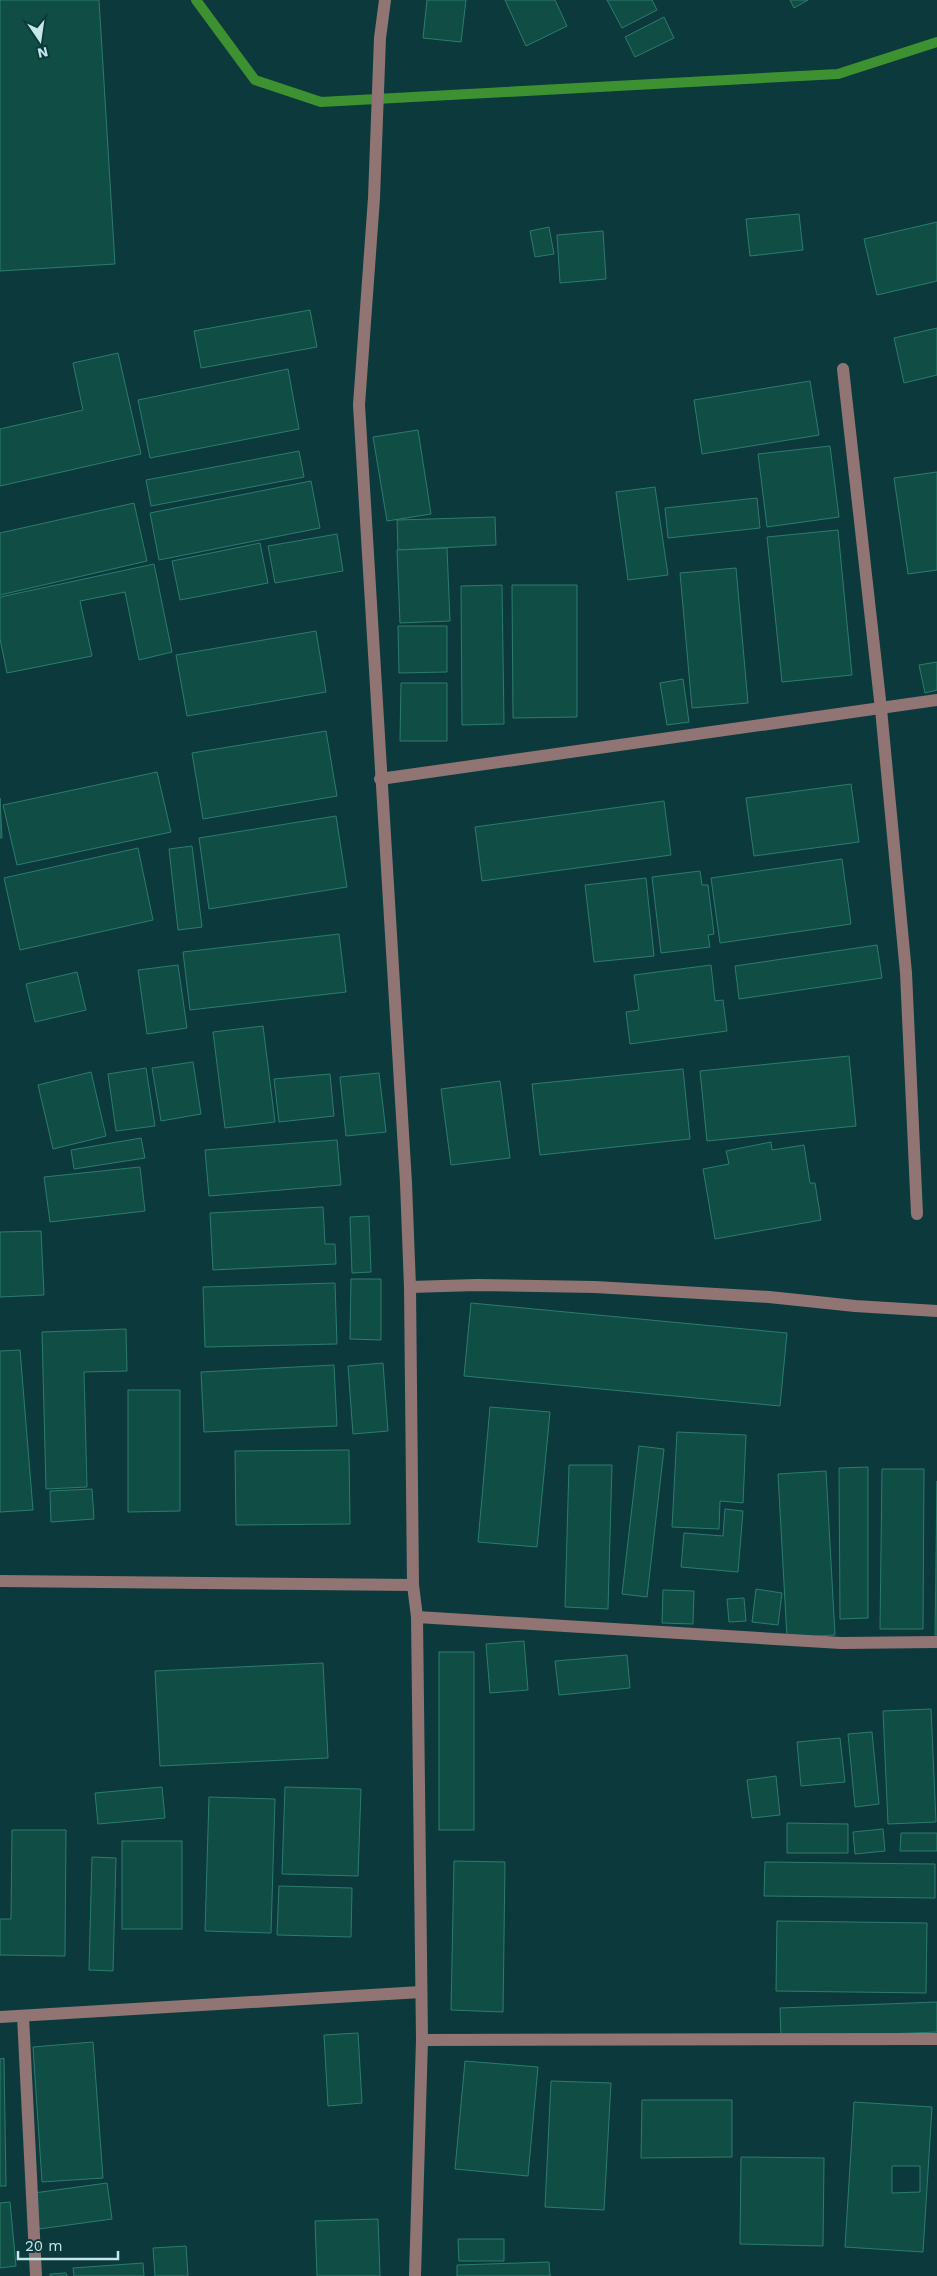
<svg xmlns="http://www.w3.org/2000/svg" width="937" height="2276" viewBox="0 0 937 2276" font-family="'Work Sans',sans-serif">
<style>
.lines{fill:none;stroke-linecap:round;stroke-linejoin:round}
.stream{stroke:#3d9130;stroke-width:10}
.building{fill:#104e45;stroke:#2c7b6f;fill-rule:evenodd}
.minor{stroke:#917574;stroke-width:12}
</style>
<rect width="100%" height="100%" fill="#0c3a3c"/>
<g class="lines">
<path class="stream" d="M196,0L255,80L321,102L838,74L937,42"/>
</g>
<g class="building">
<path d="M0,0H99L115,264L0,271Z"/>
<path d="M427,0H466L461,42L423,38Z"/>
<path d="M505,0H555L567,26L526,46Z"/>
<path d="M607,0H652L657,10L622,28Z"/>
<path d="M790,0H808L794,8Z"/>
<path d="M664,17L674,38L635,57L625,37Z"/>
<path d="M799,214L803,250L750,256L746,219Z"/>
<path d="M937,222V281L877,295L864,239Z"/>
<path d="M549,227L554,254L535,257L530,231Z"/>
<path d="M603,231L606,279L560,283L557,235Z"/>
<path d="M310,310L317,347L201,368L194,331Z"/>
<path d="M937,328V375L904,383L894,338Z"/>
<path d="M118,353L141,454L0,486V429L83,410L73,363Z"/>
<path d="M288,369L299,429L150,458L138,400Z"/>
<path d="M810,381L819,435L702,454L694,400Z"/>
<path d="M418,430L431,514L387,521L373,437Z"/>
<path d="M830,446L839,517L767,527L758,454Z"/>
<path d="M299,451L304,477L151,506L146,480Z"/>
<path d="M937,472V570L908,574L894,478Z"/>
<path d="M311,481L320,528L159,560L150,513Z"/>
<path d="M655,487L668,575L628,580L616,492Z"/>
<path d="M757,498L760,528L668,538L665,508Z"/>
<path d="M134,503L147,561L0,595V533Z"/>
<path d="M495,517L496,545L398,550L397,520Z"/>
<path d="M838,530L852,675L782,682L767,537Z"/>
<path d="M337,534L343,571L275,583L268,546Z"/>
<path d="M260,543L268,583L180,600L172,561Z"/>
<path d="M447,548L450,621L400,623L397,550Z"/>
<path d="M154,564L172,652L139,660L125,592L80,601L92,656L7,673L0,639V597Z"/>
<path d="M736,568L748,703L692,708L680,573Z"/>
<path d="M502,585L504,724L462,725L461,586Z"/>
<path d="M512,585H577V717L513,718Z"/>
<path d="M398,626H447V672L399,673Z"/>
<path d="M316,631L326,692L187,716L176,655Z"/>
<path d="M937,662V690L925,693L919,665Z"/>
<path d="M683,679L689,722L667,725L660,683Z"/>
<path d="M401,683H447V741H400Z"/>
<path d="M326,731L337,796L203,819L192,753Z"/>
<path d="M157,772L171,832L17,865L3,805Z"/>
<path d="M851,784L859,842L754,856L746,798Z"/>
<path d="M0,798L2,838H0Z"/>
<path d="M664,801L671,855L482,881L475,827Z"/>
<path d="M336,816L347,887L209,909L199,838Z"/>
<path d="M192,846L202,927L178,930L169,849Z"/>
<path d="M138,848L153,920L20,950L4,878Z"/>
<path d="M842,859L851,924L720,943L711,878Z"/>
<path d="M700,871L702,885H708L714,934L708,935L710,947L661,953L652,877Z"/>
<path d="M646,878L654,956L594,962L585,885Z"/>
<path d="M339,934L346,992L190,1010L183,952Z"/>
<path d="M877,945L882,978L739,999L735,966Z"/>
<path d="M178,965L187,1028L147,1034L138,970Z"/>
<path d="M711,965L715,1001L723,1000L727,1031L630,1044L626,1012L639,1010L634,975Z"/>
<path d="M77,972L86,1010L35,1022L26,984Z"/>
<path d="M263,1026L275,1122L225,1128L213,1032Z"/>
<path d="M849,1056L856,1126L707,1141L700,1071Z"/>
<path d="M193,1062L201,1114L161,1121L152,1068Z"/>
<path d="M146,1068L155,1126L116,1131L108,1074Z"/>
<path d="M683,1069L690,1139L540,1155L532,1084Z"/>
<path d="M91,1072L106,1136L53,1149L38,1085Z"/>
<path d="M379,1073L386,1132L346,1136L340,1077Z"/>
<path d="M330,1074L334,1116L279,1122L274,1079Z"/>
<path d="M500,1081L510,1158L451,1165L441,1089Z"/>
<path d="M141,1138L145,1158L74,1169L71,1150Z"/>
<path d="M337,1140L341,1185L209,1196L205,1150Z"/>
<path d="M771,1142L772,1150L804,1145L810,1183H815L821,1220L715,1239L703,1169L729,1164L726,1151Z"/>
<path d="M140,1167L145,1211L50,1222L44,1177Z"/>
<path d="M323,1207L325,1244H335L336,1264L213,1270L210,1213Z"/>
<path d="M369,1216L371,1272L352,1273L350,1217Z"/>
<path d="M41,1231L44,1295L0,1297V1232Z"/>
<path d="M351,1279H381V1340L350,1339Z"/>
<path d="M335,1283L337,1344L205,1347L203,1287Z"/>
<path d="M471,1303L787,1333L780,1406L464,1376Z"/>
<path d="M126,1329L127,1371L84,1372L87,1487L46,1489L42,1332Z"/>
<path d="M20,1350L33,1510L0,1512V1351Z"/>
<path d="M383,1363L388,1431L353,1434L348,1366Z"/>
<path d="M334,1365L337,1426L204,1432L201,1372Z"/>
<path d="M128,1390H180V1511L128,1512Z"/>
<path d="M490,1407L550,1412L537,1547L478,1542Z"/>
<path d="M677,1432L746,1435L743,1503L720,1501L719,1529L672,1527Z"/>
<path d="M639,1446L664,1449L647,1597L622,1594Z"/>
<path d="M349,1450L350,1524L236,1525L235,1451Z"/>
<path d="M569,1465H612L608,1609L565,1607Z"/>
<path d="M868,1467V1618L840,1619L839,1468Z"/>
<path d="M882,1469H924L923,1629H880Z"/>
<path d="M826,1471L835,1635L787,1638L778,1474Z"/>
<path d="M937,1481V1635H935Z"/>
<path d="M92,1489L94,1519L51,1522L50,1491Z"/>
<path d="M725,1509L743,1511L738,1572L681,1567L684,1533L723,1536Z"/>
<path d="M756,1589L782,1593L778,1625L752,1622Z"/>
<path d="M663,1590L694,1591L693,1624L662,1623Z"/>
<path d="M744,1598L746,1621L729,1622L727,1599Z"/>
<path d="M524,1641L528,1690L490,1693L486,1644Z"/>
<rect x="439" y="1652" width="35" height="178"/>
<path d="M627,1655L630,1688L559,1695L555,1661Z"/>
<path d="M323,1663L328,1758L160,1766L155,1671Z"/>
<path d="M931,1709L936,1822L888,1824L883,1711Z"/>
<path d="M872,1732L879,1804L855,1807L848,1734Z"/>
<path d="M840,1738L845,1782L801,1786L797,1742Z"/>
<path d="M776,1776L780,1815L752,1818L747,1780Z"/>
<path d="M162,1787L165,1818L98,1824L95,1793Z"/>
<path d="M285,1787L361,1789L358,1876L282,1874Z"/>
<path d="M209,1797L275,1799L271,1933L205,1931Z"/>
<path d="M787,1823L848,1824V1853H787Z"/>
<path d="M883,1829L885,1851L855,1854L853,1832Z"/>
<path d="M12,1830H66L65,1956L0,1955V1919H11Z"/>
<path d="M901,1833H937V1851H900Z"/>
<rect x="122" y="1841" width="60" height="88"/>
<path d="M92,1857L116,1858L113,1971L89,1970Z"/>
<path d="M454,1861L505,1862L503,2012L451,2010Z"/>
<path d="M765,1862L935,1864V1898L764,1896Z"/>
<path d="M279,1886L352,1888L351,1937L277,1935Z"/>
<path d="M777,1921L927,1923L926,1993L776,1991Z"/>
<path d="M937,2002V2032L781,2038L780,2008Z"/>
<path d="M358,2033L362,2103L328,2106L324,2035Z"/>
<path d="M93,2042L103,2178L42,2182L33,2047Z"/>
<path d="M4,2058L6,2186H0V2059Z"/>
<path d="M465,2061L538,2067L528,2176L455,2169Z"/>
<path d="M551,2081L611,2083L604,2210L545,2207Z"/>
<path d="M642,2100H732V2157L641,2158Z"/>
<path d="M854,2102L932,2107L923,2252L845,2247ZM892,2166H920V2192L892,2193Z"/>
<path d="M741,2157L824,2158L823,2246L740,2244Z"/>
<path d="M107,2183L112,2219L39,2229L34,2193Z"/>
<path d="M10,2202L16,2266L0,2268V2203Z"/>
<path d="M378,2219L380,2276H317L315,2221Z"/>
<path d="M458,2239H504V2261H459Z"/>
<path d="M186,2246L188,2276H155L153,2248Z"/>
<path d="M549,2262L550,2276H457V2265Z"/>
<path d="M143,2263L144,2276H74L73,2268Z"/>
<path d="M66,2273L67,2276H50V2274Z"/>
</g>
<g class="lines">
<g class="minor">
<path d="M385,0L380,38L374,198L359,405L406,1183L410,1287L413,1585L417,1617"/>
<path d="M843,369L881,709L906,973L917,1214"/>
<path d="M380,779L937,700"/>
<path d="M410,1287L477,1285L595,1287L769,1297L855,1306L937,1311"/>
<path d="M0,1581L413,1585"/>
<path d="M23,2016L36,2276"/>
<path d="M0,2017L421,1992"/>
<path d="M422,2040L937,2039"/>
<path d="M415,2276L422,2040L417,1617L841,1643L937,1642"/>
</g>
</g>
<g transform="translate(40 40) rotate(167)" stroke="#0c3a3c" stroke-width="4" paint-order="stroke">
<path d="M0-4L9 19L0 12L-9 19Z" fill="#c2e8eb"/>
<text y="-8" font-size="14" font-weight="bold" text-anchor="middle" fill="#c2e8eb">N</text>
</g>
<path d="M18 2251v8h100v-8" fill="none" stroke="#c2e8eb" stroke-width="2.5"/>
<text x="25" y="2251" font-size="15" fill="#c2e8eb" stroke="#0c3a3c" stroke-width="4" paint-order="stroke">20 m</text>
</svg>
